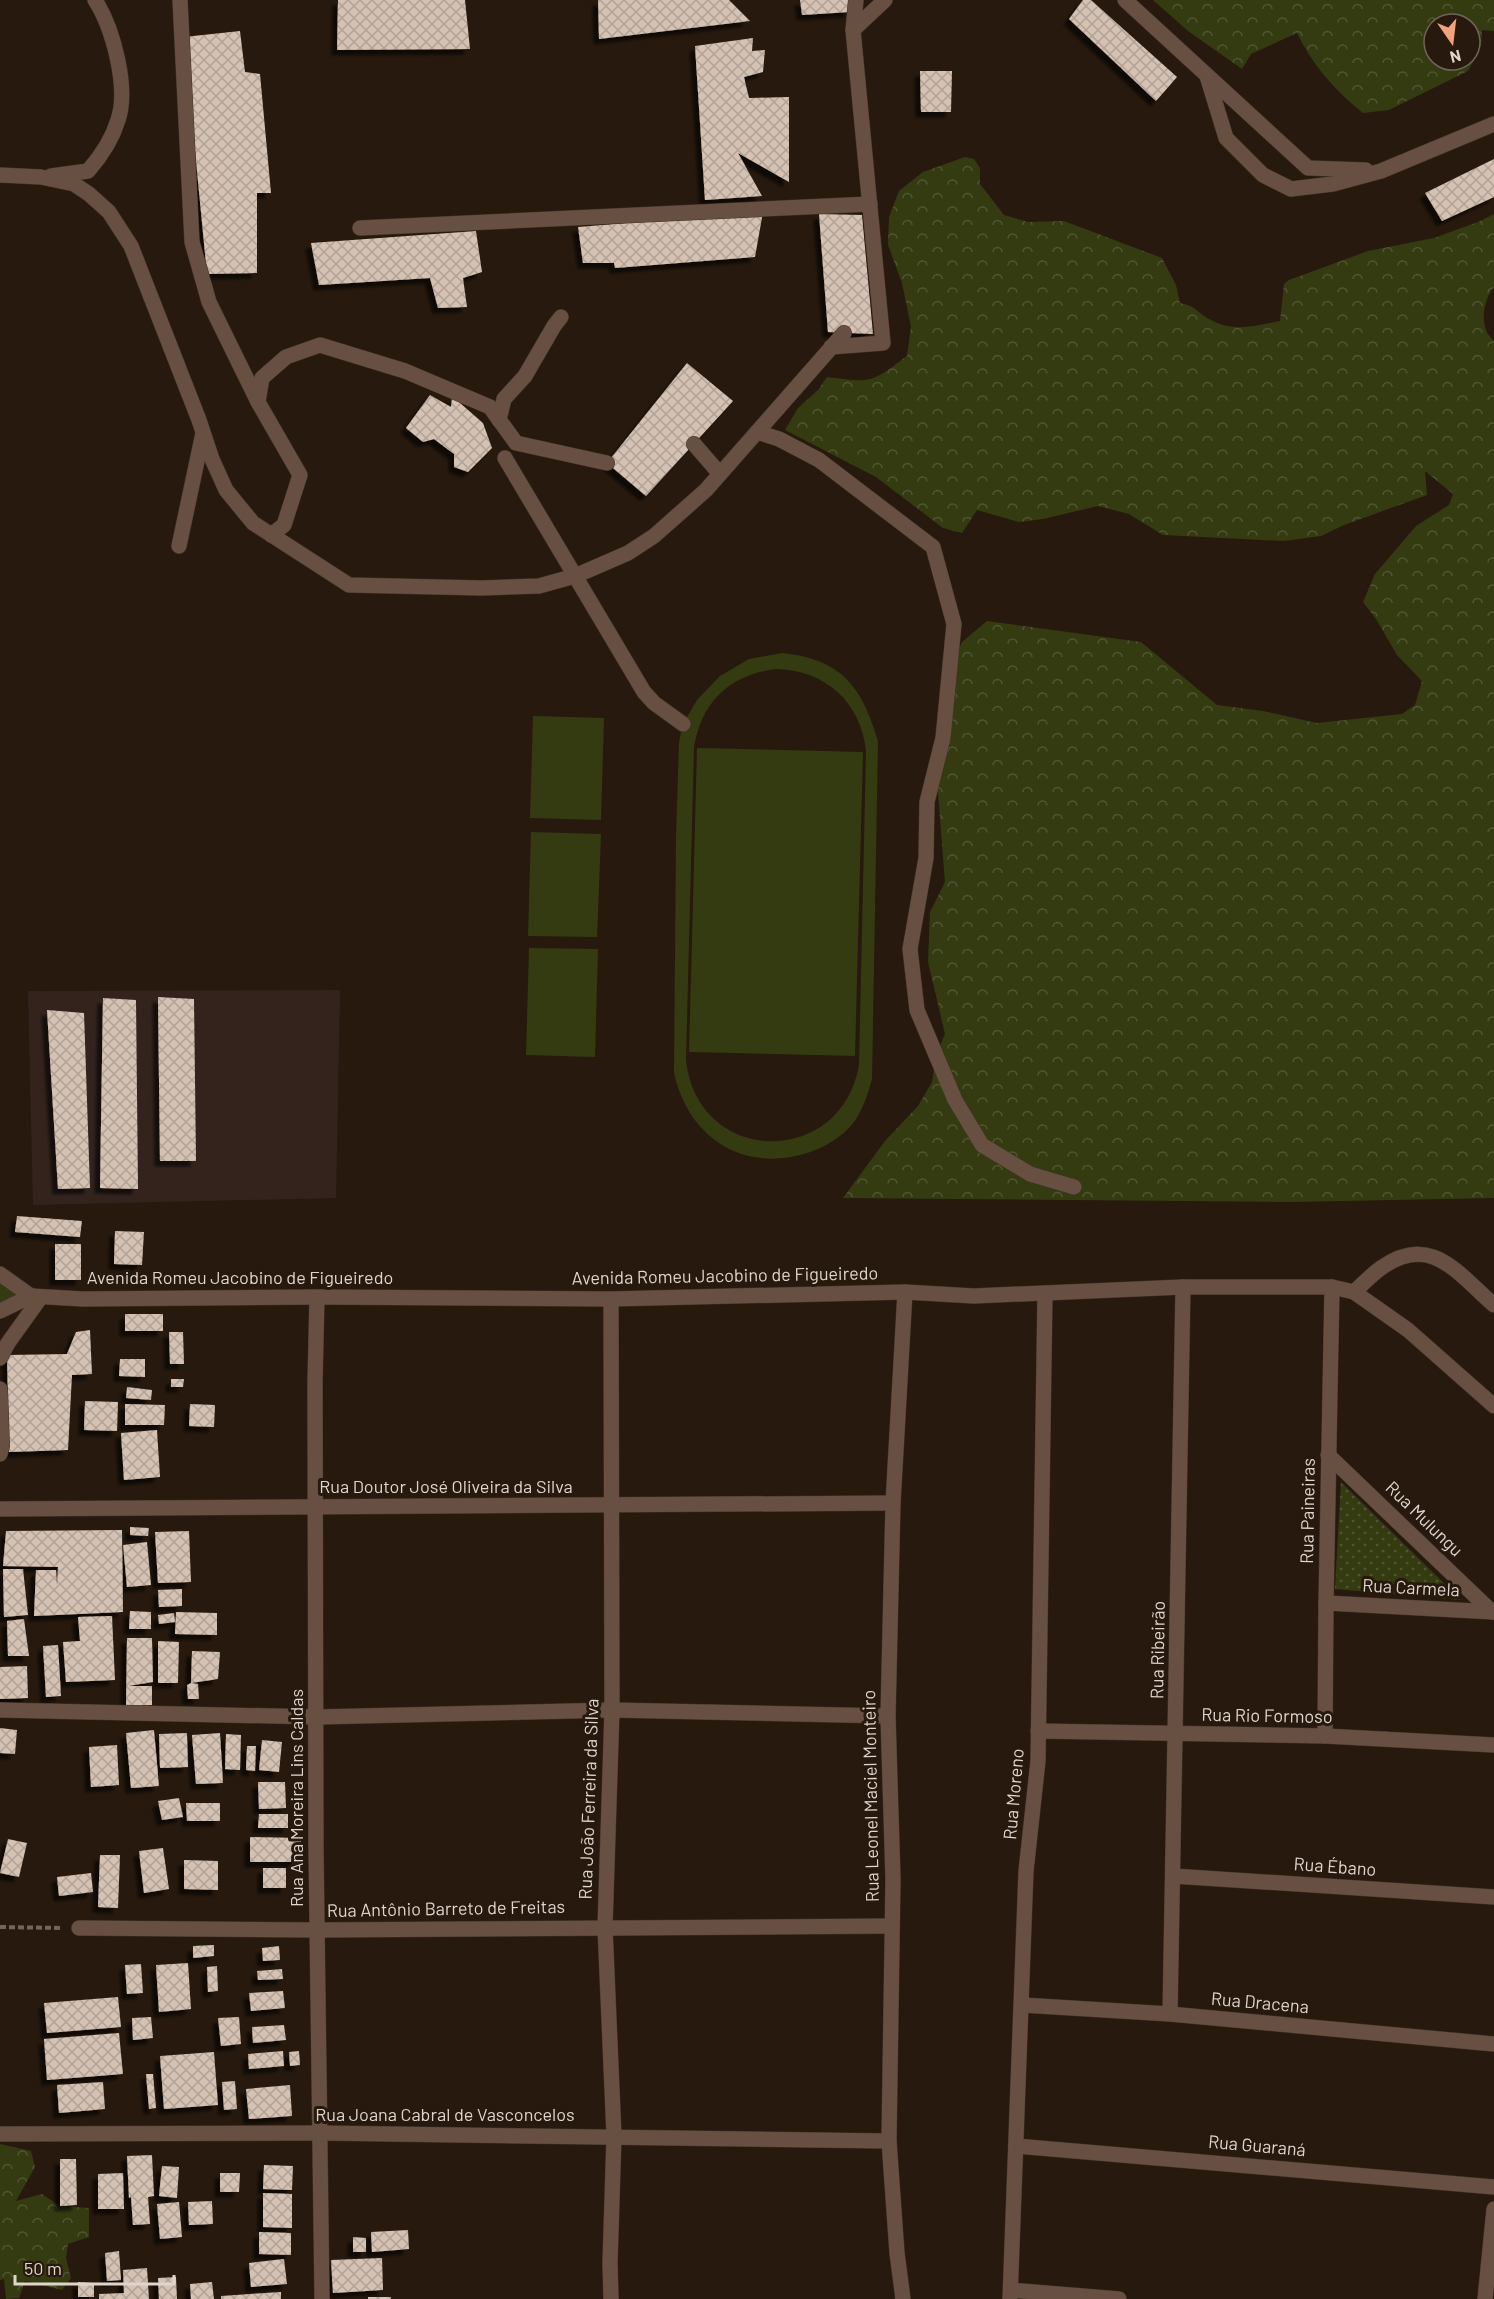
<svg xmlns="http://www.w3.org/2000/svg" width="1494" height="2299" viewBox="0 0 1494 2299" font-family="Barlow,sans-serif">
<style>
.education{fill:#34231d}
.grass{fill:#343b11;fill-rule:evenodd}
.forest{fill:url(#forest-crowns);fill-rule:evenodd}
.park{fill:url(#park-dots)}
.building{fill:url(#building-cross-hatch);filter:url(#shadow)}
.lines{fill:none;stroke-linecap:round;stroke-linejoin:round}
.minor-casing{stroke:#413329;stroke-width:16}
.path{stroke:#72665c;stroke-width:4;stroke-dasharray:6 3;stroke-linecap:butt}
.minor{stroke:#674f42;stroke-width:15}
.labels{text-anchor:middle;stroke-width:6;stroke-linejoin:round;paint-order:stroke}
.street-label{font-size:18px;fill:#dfd5cd;stroke:#27190e}
</style>
<defs>
<pattern id="forest-crowns" width="20" height="18" patternUnits="userSpaceOnUse" patternTransform="scale(1.5)"><rect width="20" height="18" fill="#343b11"/><path d="M2 6a3 3 0 1 1 6 0M12 15a3 3 0 1 1 6 0" fill="none" stroke="#515632"/></pattern>
<pattern id="park-dots" width="8" height="8" patternUnits="userSpaceOnUse" patternTransform="scale(1.5)"><rect width="8" height="8" fill="#343b11"/><path d="M2 2h.1M6 6h.1" fill="none" stroke="#515632" stroke-width="1.8" stroke-linecap="round"/></pattern>
<pattern id="building-cross-hatch" width="8" height="8" patternUnits="userSpaceOnUse" patternTransform="scale(1.5)"><rect width="8" height="8" fill="#d5c2b3"/><path d="M0 0l8 8M0 8l8-8" fill="none" stroke="#b0a296"/></pattern>
<filter id="shadow"><feDropShadow dx="-5.5" dy="5.5" stdDeviation="1.5" flood-color="#0009"/></filter>
</defs>
<rect width="100%" height="100%" fill="#27190e"/>
<path class="education" d="M340,990L336,1198L33,1205L28,991Z"/>
<g class="grass">
<path d="M782,653C842,659 862,687 878,741L872,1079C868,1094 863,1109 854,1122C843,1137 822,1149 804,1154C740,1172 688,1136 674,1073L676,837L679,742L683,724L697,700L720,676L749,659ZM776,669C825,670 861,702 866,751L859,1065C841,1169 697,1166 686,1060L694,747C702,701 730,675 776,669Z"/>
<path d="M533,716L604,718L601,820L530,818Z"/>
<path d="M697,748L863,752L855,1056L689,1052Z"/>
<path d="M531,832L601,834L597,937L528,936Z"/>
<path d="M529,948L598,949L595,1057L526,1055Z"/>
<path d="M0,1274L20,1296L0,1306Z"/>
</g>
<g class="forest">
<path d="M1153,0H1494V31L1482,30L1481,46L1468,71L1389,110L1363,113C1335,91 1312,64 1297,33L1251,54L1242,69L1188,31ZM1434,24H1470V60H1434Z"/>
<path d="M965,157L974,159L980,168V184L1004,215L1028,222L1064,221L1162,258L1176,285L1180,303C1198,307 1196,312 1209,319C1234,333 1254,326 1280,321L1284,284L1289,280L1368,251L1434,238L1478,222L1494,214V287C1483,300 1478,328 1494,341V1198L1290,1202L843,1198L885,1141L918,1106L932,1082L936,1055L945,1034L928,962L930,912L945,882L936,767L943,687L962,642L987,621L1141,642L1217,705L1263,711L1317,723L1402,714L1415,705L1422,681L1397,655L1376,619L1363,602L1375,574L1416,526L1449,505L1453,494L1425,471L1427,495L1344,525L1321,536L1284,541L1163,535L1129,514L1098,506L1043,519L1019,522L977,510L962,533L943,528L876,477L785,430L798,408L818,390L827,377C872,383 871,383 907,356L911,327L902,283L888,245L889,217L899,191L923,172Z"/>
<path d="M0,2144L31,2151L35,2167L16,2201L42,2194L60,2206L89,2208V2237L68,2244L66,2258L71,2278L62,2290L25,2281L19,2298L6,2299L4,2279L0,2280Z"/>
</g>
<path class="park" d="M1341,1482L1461,1600L1335,1589Z"/>
<g class="building">
<path d="M338,0H465L470,49L337,50Z"/>
<path d="M598,0H729L750,21L599,39Z"/>
<path d="M800,0H849L850,12L802,15Z"/>
<path d="M1083,0H1091L1177,77L1156,101L1069,19Z"/>
<path d="M240,31L245,72L260,74L271,193H257V273L207,274L184,37Z"/>
<path d="M753,38L752,51L765,50L763,72L744,77L749,98L789,97V182L738,153L762,196L705,200L695,46Z"/>
<path d="M920,71H952L951,112H921Z"/>
<path d="M1494,159V197L1442,221L1425,193Z"/>
<path d="M763,212L755,257L615,268L614,263H583L578,227Z"/>
<path d="M819,214L862,215L873,334L828,332Z"/>
<path d="M476,231L482,272L463,278L467,307L438,308L430,278L319,285L311,243Z"/>
<path d="M687,363L733,401L646,496L607,463Z"/>
<path d="M430,395L451,407L452,396L483,423L492,448L468,472L454,467V454L434,439L423,442L406,428Z"/>
<path d="M158,997L194,999L196,1161H160Z"/>
<path d="M103,998L136,1000L138,1189L100,1188Z"/>
<path d="M47,1010L84,1013L90,1188L58,1189Z"/>
<path d="M17,1216L82,1221L80,1237L15,1232Z"/>
<path d="M115,1231L144,1232L142,1265L114,1264Z"/>
<rect x="55" y="1244" width="26" height="36"/>
<rect x="125" y="1314" width="38" height="17"/>
<path d="M90,1330L92,1374L72,1375L68,1450L9,1452L7,1355L67,1354L76,1332Z"/>
<path d="M169,1332H183L184,1364H170Z"/>
<path d="M120,1359H145V1377L119,1376Z"/>
<path d="M171,1379H184L183,1387H171Z"/>
<path d="M127,1387L152,1390L151,1400L126,1398Z"/>
<path d="M85,1401L118,1402L117,1431L84,1430Z"/>
<path d="M125,1404L165,1405L164,1425H125Z"/>
<path d="M190,1404L215,1405L214,1427L189,1426Z"/>
<path d="M157,1430L160,1477L124,1480L121,1433Z"/>
<path d="M130,1527L149,1528L148,1536L130,1535Z"/>
<path d="M122,1530L123,1612L34,1616L36,1570H56L57,1585L58,1567L3,1566L6,1531Z"/>
<path d="M189,1531L191,1582L158,1583L155,1532Z"/>
<path d="M147,1542L151,1585L127,1587L123,1545Z"/>
<path d="M3,1569H23L28,1615L4,1617Z"/>
<path d="M182,1589V1606L159,1607L158,1590Z"/>
<path d="M130,1611L151,1612V1629H129Z"/>
<path d="M176,1612L217,1613V1635L175,1634Z"/>
<path d="M174,1613L175,1622L159,1624L158,1615Z"/>
<path d="M112,1616L115,1680L66,1682L63,1642L80,1641L78,1617Z"/>
<path d="M24,1619L29,1656H8L7,1621Z"/>
<path d="M127,1638H152L153,1682L128,1686H152V1705L126,1706Z"/>
<path d="M158,1641L179,1642L178,1683H158Z"/>
<path d="M58,1645L61,1696L46,1697L43,1646Z"/>
<path d="M192,1651L220,1652L218,1679L191,1683Z"/>
<path d="M27,1666L28,1698L0,1699V1667Z"/>
<path d="M191,1683L198,1684L199,1699H188L187,1685Z"/>
<path d="M0,1728L17,1730L15,1754L0,1753Z"/>
<path d="M154,1730L159,1786L131,1788L126,1733Z"/>
<path d="M187,1733L188,1767L160,1768L159,1734Z"/>
<path d="M220,1733L223,1783L196,1784L192,1735Z"/>
<path d="M226,1734L241,1735L240,1770L225,1769Z"/>
<path d="M262,1740L282,1742L279,1772L259,1770Z"/>
<path d="M117,1745L119,1785L91,1787L89,1747Z"/>
<path d="M247,1746H256L255,1771L246,1770Z"/>
<path d="M258,1782H285L286,1808L259,1809Z"/>
<path d="M179,1798L183,1817L162,1820L158,1801Z"/>
<path d="M186,1803H220V1821H187Z"/>
<path d="M259,1814H288V1828H258Z"/>
<path d="M250,1837L301,1838V1862H250Z"/>
<path d="M8,1839L27,1843L19,1877L0,1873Z"/>
<path d="M163,1848L169,1889L144,1893L139,1851Z"/>
<path d="M100,1855H120L118,1908L98,1907Z"/>
<path d="M184,1860L218,1861V1890L184,1889Z"/>
<rect x="263" y="1868" width="23" height="20"/>
<path d="M91,1873L93,1892L59,1896L57,1877Z"/>
<path d="M214,1945V1956L193,1958V1946Z"/>
<path d="M279,1946L280,1960L263,1961L262,1948Z"/>
<path d="M188,1963L191,2009L159,2012L156,1965Z"/>
<path d="M141,1964L143,1993L127,1994L125,1965Z"/>
<path d="M217,1966L218,1991L208,1992L207,1967Z"/>
<path d="M282,1969L283,1979L258,1980L257,1971Z"/>
<path d="M283,1991L285,2008L251,2011L249,1993Z"/>
<path d="M118,1997L121,2027L47,2033L44,2003Z"/>
<path d="M151,2017L153,2038L133,2040L132,2018Z"/>
<path d="M239,2017L241,2044L221,2046L218,2018Z"/>
<path d="M284,2025L286,2040L253,2043L252,2027Z"/>
<path d="M119,2033L123,2074L47,2080L44,2039Z"/>
<path d="M283,2051L284,2066L249,2069L248,2054Z"/>
<path d="M299,2051L300,2065L290,2066L289,2052Z"/>
<path d="M214,2052L218,2105L164,2109L160,2056Z"/>
<path d="M146,2074H153L156,2108L149,2109Z"/>
<path d="M235,2081L237,2109L224,2110L222,2082Z"/>
<path d="M103,2082L105,2109L59,2113L57,2085Z"/>
<path d="M290,2085L292,2116L249,2119L246,2089Z"/>
<path d="M152,2155L154,2196L148,2197L150,2224L133,2225L131,2197L129,2198L127,2156Z"/>
<path d="M60,2159H76L77,2205L60,2206Z"/>
<path d="M264,2165L293,2166L292,2190L263,2189Z"/>
<path d="M162,2166L179,2167L177,2198L159,2196Z"/>
<path d="M123,2173L124,2209H98V2174Z"/>
<path d="M220,2173H240L239,2192H220Z"/>
<path d="M263,2193L292,2194V2228L263,2227Z"/>
<path d="M212,2201L213,2224L189,2225L188,2202Z"/>
<path d="M179,2202L182,2237L160,2239L157,2204Z"/>
<path d="M408,2230L409,2249L372,2252L371,2232Z"/>
<path d="M259,2232L291,2233V2255L259,2254Z"/>
<path d="M353,2237L366,2238V2252H353Z"/>
<path d="M119,2251L121,2280L107,2281L105,2253Z"/>
<path d="M382,2258L383,2290L333,2293L331,2260Z"/>
<path d="M284,2259L287,2284L251,2287L249,2263Z"/>
<path d="M147,2268L149,2299H99V2294L124,2293L123,2270Z"/>
<path d="M176,2277L177,2299H159L158,2278Z"/>
<path d="M78,2282L94,2283V2297H78Z"/>
<path d="M212,2282L214,2299H191L190,2284Z"/>
<path d="M281,2292V2299H221V2296Z"/>
<rect x="368" y="2297" width="23" height="2"/>
</g>
<g class="lines">
<defs>
<g id="minor">
<path d="M180,0L192,242L209,302L258,402"/>
<path d="M856,0L853,30L885,0"/>
<path d="M1125,0L1308,168L1366,170"/>
<path d="M1207,76L1226,138L1263,175L1291,189L1333,184L1381,171L1494,124"/>
<path d="M0,175L41,177L74,184L89,194L109,212L131,246L199,420L212,459L226,490L253,523L349,585L482,588L539,586L575,576L628,553L654,536L706,490L844,333"/>
<path d="M51,176L88,171C102,155 112,140 118,120C129,88 113,28 95,0"/>
<path d="M360,228L870,204"/>
<path d="M831,347L883,343L853,30"/>
<path d="M499,420L504,399L525,376L554,326L561,317"/>
<path d="M757,432L779,439L819,460L933,547L954,624L943,738L927,802L926,858L910,949L917,1010L955,1100L982,1145L1030,1174L1074,1187"/>
<path d="M694,444L720,474"/>
<path d="M505,458L644,692L654,703L683,724"/>
<path d="M271,535L284,525L300,475L258,402L262,378L286,357L320,345L405,371L490,407L516,443L607,463"/>
<path d="M179,546L203,433"/>
<path d="M0,1274L31,1296"/>
<path d="M1354,1292C1363,1284 1371,1275 1381,1268C1431,1232 1458,1274 1494,1305"/>
<path d="M317,1297L315,1382L316,1848L322,2299"/>
<path d="M0,1311L31,1296L83,1299L317,1297L611,1299L905,1292L974,1296L1183,1287H1332L1354,1292L1408,1330L1494,1406"/>
<path d="M0,1358L8,1343L41,1297"/>
<path d="M0,1389L2,1446L0,1454"/>
<path d="M1328,1455L1492,1612"/>
<path d="M0,1509L893,1503"/>
<path d="M1326,1603L1494,1612"/>
<path d="M0,1710L317,1717L612,1710L888,1716"/>
<path d="M1038,1731L1325,1736L1494,1745"/>
<path d="M1325,1736L1326,1603L1332,1287"/>
<path d="M1173,1876L1494,1897"/>
<path d="M79,1928L317,1930L892,1926"/>
<path d="M1022,2005L1170,2014L1494,2044"/>
<path d="M1170,2014L1183,1287"/>
<path d="M0,2134L320,2133L889,2141"/>
<path d="M1016,2146L1494,2187"/>
<path d="M1011,2290L1119,2299"/>
<path d="M611,2299L610,2263L614,2136L605,1927L612,1710L611,1299"/>
<path d="M903,2299L897,2253L889,2141L893,1879L888,1716L893,1503L905,1292"/>
<path d="M1010,2299L1026,1871L1038,1761L1045,1293"/>
<path d="M1485,2299L1494,2209"/>
</g>
</defs>
<use href="#minor" class="minor-casing"/>
<path class="path" d="M0,1927L63,1928"/>
<use href="#minor" class="minor"/>
</g>
<g class="labels">
<g class="street-label">
<text transform="translate(725 1276) rotate(-1)" y="6">Avenida Romeu Jacobino de Figueiredo</text>
<text x="240" y="1284">Avenida Romeu Jacobino de Figueiredo</text>
<text x="446" y="1493">Rua Doutor José Oliveira da Silva</text>
<text transform="translate(1308 1511) rotate(-89)" y="6">Rua Paineiras</text>
<text transform="translate(1424 1519) rotate(44)" y="6">Rua Mulungu</text>
<text transform="translate(1411 1588) rotate(3)" y="6">Rua Carmela</text>
<text transform="translate(1158 1650) rotate(-89)" y="6">Rua Ribeirão</text>
<text transform="translate(1267 1716) rotate(1)" y="6">Rua Rio Formoso</text>
<text transform="translate(1014 1794) rotate(-85)" y="6">Rua Moreno</text>
<text transform="translate(871 1796) rotate(-91)" y="6">Rua Leonel Maciel Monteiro</text>
<text transform="translate(297 1798) rotate(-90)" y="6">Rua Ana Moreira Lins Caldas</text>
<text transform="translate(589 1799) rotate(-88)" y="6">Rua João Ferreira da Silva</text>
<text transform="translate(1335 1867) rotate(4)" y="6">Rua Ébano</text>
<text transform="translate(446 1909) rotate(-1)" y="6">Rua Antônio Barreto de Freitas</text>
<text transform="translate(1260 2003) rotate(5)" y="6">Rua Dracena</text>
<text x="445" y="2121">Rua Joana Cabral de Vasconcelos</text>
<text transform="translate(1257 2146) rotate(5)" y="6">Rua Guaraná</text>
</g>
</g>
<g transform="translate(1452 42) rotate(166)"><circle r="28" fill="#27190e" stroke="#71645a" stroke-width="1.5"/>
<path d="M0-4.5L10 22L0 15L-10 22Z" fill="#f1a17b"/>
<text y="-9" font-size="16" font-weight="bold" text-anchor="middle" fill="#dfd5cd">N</text>
</g>
<path d="M15 2275v9h159v-9" fill="none" stroke="#dfd5cd" stroke-width="3"/>
<text x="24" y="2275" font-size="18" fill="#dfd5cd" stroke="#27190e" stroke-width="4.5" paint-order="stroke">50 m</text>
</svg>
